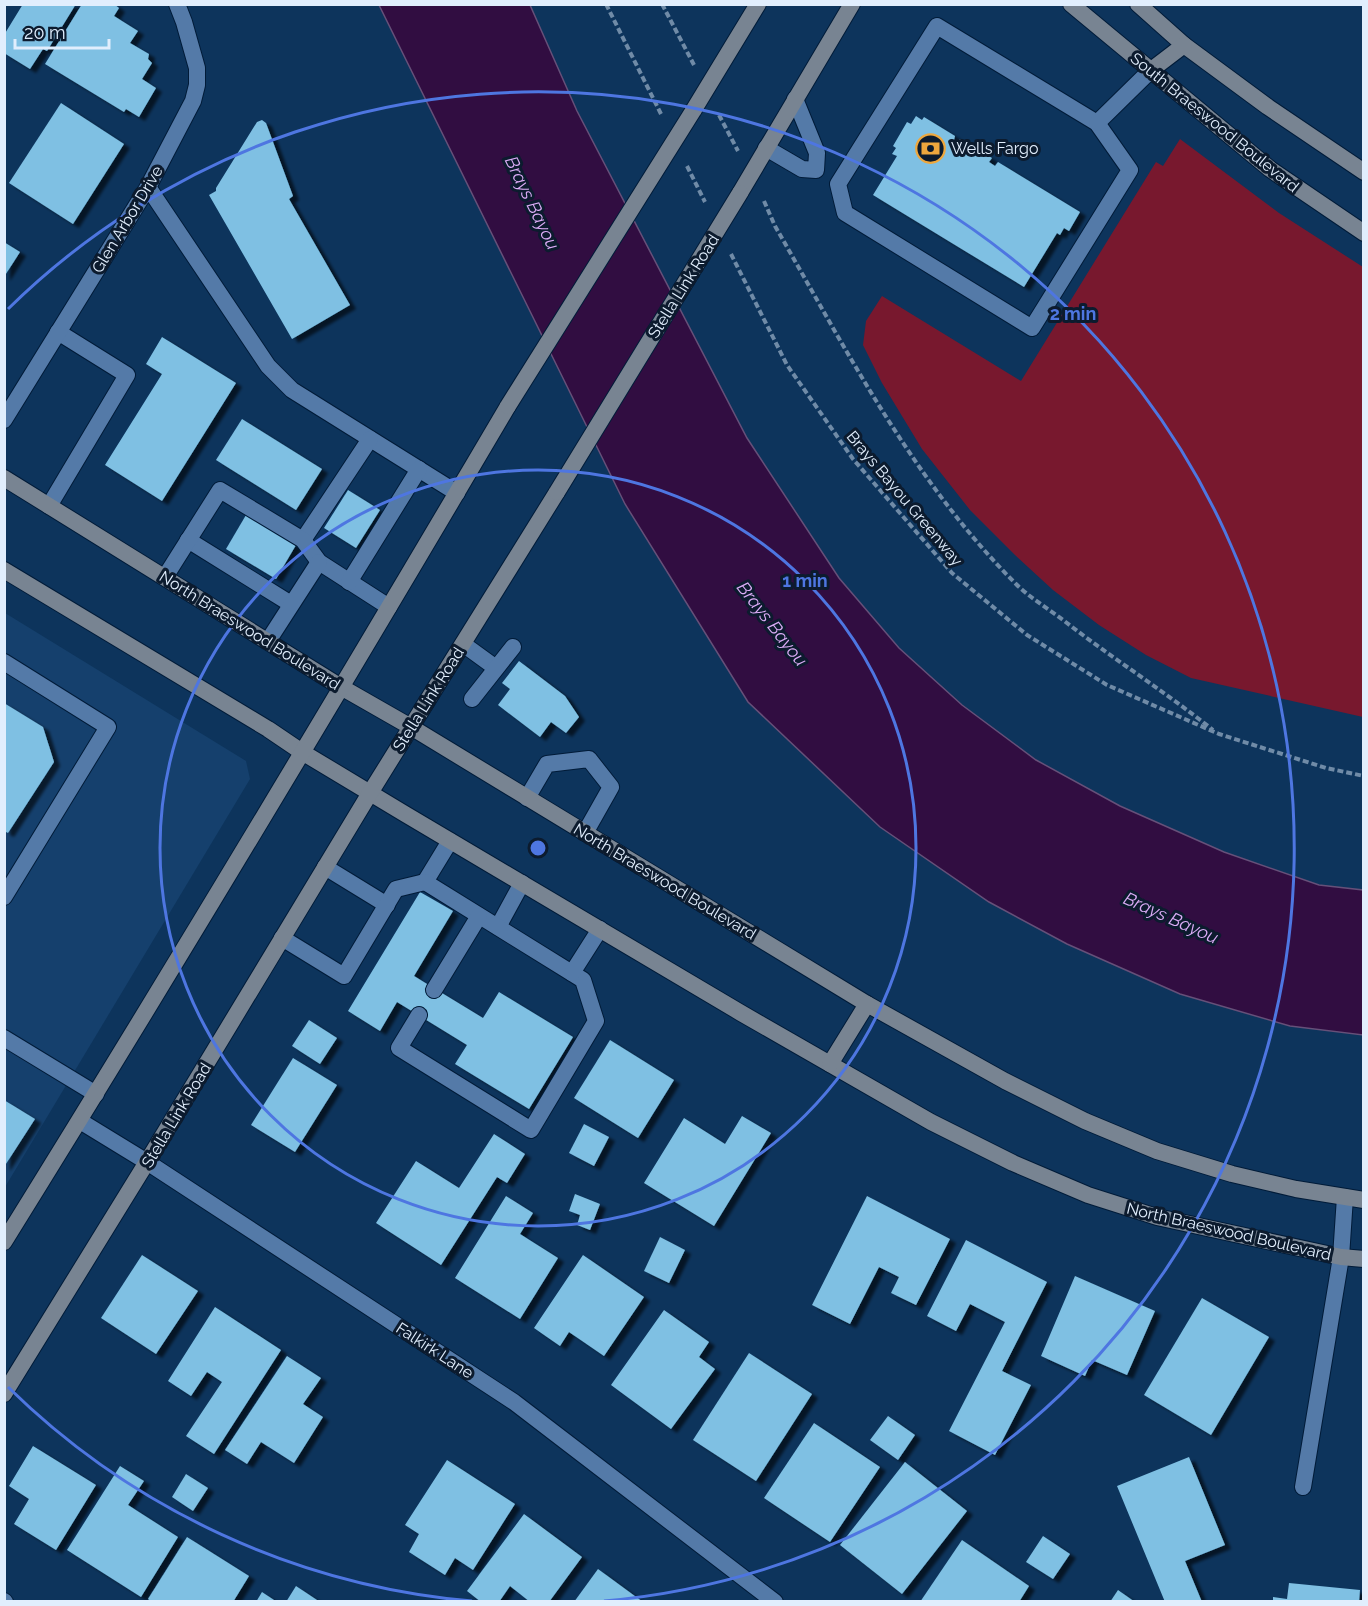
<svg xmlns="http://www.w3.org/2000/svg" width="1368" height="1606" viewBox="0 0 1368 1606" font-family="Raleway,sans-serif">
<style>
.built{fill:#15406d}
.green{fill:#78182e}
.water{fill:#310d41;stroke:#665079;stroke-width:1.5}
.building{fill:#7fc0e3;filter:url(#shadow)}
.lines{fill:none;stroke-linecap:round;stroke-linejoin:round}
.service-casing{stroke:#011b38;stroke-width:18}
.minor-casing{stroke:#011b38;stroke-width:18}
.secondary-casing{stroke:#011b38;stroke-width:18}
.path{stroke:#708ba7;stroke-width:4;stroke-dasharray:6 3;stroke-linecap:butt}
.service{stroke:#547aa8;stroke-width:16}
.minor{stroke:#547aa8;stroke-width:16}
.secondary{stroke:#788492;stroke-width:16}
.secondary-bridge-casing{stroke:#011b38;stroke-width:18;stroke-linecap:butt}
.secondary-bridge{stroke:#788492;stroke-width:16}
.ring{fill:none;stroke:#4e76e1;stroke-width:3}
.labels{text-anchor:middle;stroke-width:6;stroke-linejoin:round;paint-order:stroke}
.street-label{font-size:16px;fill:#e1eefd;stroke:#0c1b2e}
.poi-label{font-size:16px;fill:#e1eefd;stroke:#0c1b2e;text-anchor:start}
.water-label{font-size:18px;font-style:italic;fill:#dcacf7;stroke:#0c1b2e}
.centre{fill:#4e76e1;stroke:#0c1b2e;stroke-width:3}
.ring-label{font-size:18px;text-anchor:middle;font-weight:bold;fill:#4e76e1;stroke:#0c1b2e;stroke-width:6;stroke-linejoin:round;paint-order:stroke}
</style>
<defs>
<filter id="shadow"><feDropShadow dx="6" dy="4" stdDeviation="1.5" flood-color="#0009"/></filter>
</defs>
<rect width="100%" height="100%" fill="#0d345c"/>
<path class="built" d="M5,613L246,761L250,779L5,1187Z"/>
<path class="green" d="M1180,139L1279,213L1363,267V717L1191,678L1146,655L1099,625L1053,590L1015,555L970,510L922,449L882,383L863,345L866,321L882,296L1021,381L1156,162L1163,166Z"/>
<path class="water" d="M379,5H530L577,111L747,438L839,578L899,648L962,705L1036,760L1120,806L1224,852L1319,885L1363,890V1035L1290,1026L1180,994L1067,944L989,902L880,827L748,702L625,504Z"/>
<g class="building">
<path d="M23,4H76L47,51L43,49L30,69L4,53V35Z"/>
<path d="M82,4H114L119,8L114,16L138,31L130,43L149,54L148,59L152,63L142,79L156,88L139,117L126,109L124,112L45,64Z"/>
<path d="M61,103L124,144L73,224L9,183Z"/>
<path d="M916,116L922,120L924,117L955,136L954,140L958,142L960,139L992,158L989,162L995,166L998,162L1080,212L1069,231L1064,228L1060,235L1057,233L1024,287L873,195L897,156L892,154L896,148L893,146L907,122L911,124Z"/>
<path d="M262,120L266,123L293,196L289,199L350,305L292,339L209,195L216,191V188L257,122Z"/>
<path d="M4,242L20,252L4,277Z"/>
<path d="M162,337L236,383L162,501L105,465L162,374L146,364Z"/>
<path d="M242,419L322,469L296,510L216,460Z"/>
<path d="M348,490L380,510L356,548L324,528Z"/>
<path d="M246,515L296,545L276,579L226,549Z"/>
<path d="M519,661L565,696L579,717L566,733L551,722L540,737L498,705L510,689L502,683Z"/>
<path d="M4,703L43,727L54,762L8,833L4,831Z"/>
<path d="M420,892L453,911L414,976L483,1018L499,992L573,1037L529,1109L455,1064L467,1045L397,1002L380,1031L348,1011Z"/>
<path d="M309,1020L337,1038L320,1064L292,1046Z"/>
<path d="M610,1040L674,1080L638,1138L574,1098Z"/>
<path d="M293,1058L337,1085L295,1152L251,1125Z"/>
<path d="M4,1100L35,1119L4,1167Z"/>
<path d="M742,1116L771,1133L714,1226L644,1183L684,1118L725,1144Z"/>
<path d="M584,1124L609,1137L594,1166L569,1153Z"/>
<path d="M494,1134L525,1154L507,1183L497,1177L441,1265L376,1223L416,1161L459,1188Z"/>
<path d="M575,1194L600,1204L590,1230L577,1225L580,1215L569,1211Z"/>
<path d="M506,1196L533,1213L520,1234L558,1258L520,1319L455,1278Z"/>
<path d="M867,1196L950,1239L916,1305L891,1293L899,1277L879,1267L850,1324L812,1305Z"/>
<path d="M660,1237L685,1250L669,1283L644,1271Z"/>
<path d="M966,1240L1047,1282L1002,1371L1031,1385L995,1455L949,1431L1005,1322L970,1304L956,1331L927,1316Z"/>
<path d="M142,1255L198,1291L156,1354L101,1318Z"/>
<path d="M583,1255L644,1297L604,1356L569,1332L560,1346L534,1328Z"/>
<path d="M1075,1276L1155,1311L1127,1375L1092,1360L1085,1376L1041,1356Z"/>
<path d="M1202,1298L1269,1337L1211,1435L1144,1395Z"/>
<path d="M215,1307L281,1350L214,1454L186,1436L222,1382L207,1372L191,1396L168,1381Z"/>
<path d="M664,1310L709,1342L699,1357L715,1369L671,1429L611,1385Z"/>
<path d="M749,1353L812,1394L756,1481L693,1440Z"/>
<path d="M287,1356L321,1378L303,1404L323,1417L294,1463L261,1442L247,1464L225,1450Z"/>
<path d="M888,1416L915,1435L898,1460L870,1440Z"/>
<path d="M814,1423L880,1467L830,1542L764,1498Z"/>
<path d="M33,1446L96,1485L56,1550L14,1524L29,1499L9,1486Z"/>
<path d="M1189,1457L1225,1545L1185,1561L1202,1602H1165L1117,1486Z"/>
<path d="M447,1460L515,1504L473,1570L455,1558L445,1575L409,1552L419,1534L405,1525Z"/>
<path d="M905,1462L967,1511L902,1594L840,1545Z"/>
<path d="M120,1466L144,1481L128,1505L178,1537L141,1597L67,1550Z"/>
<path d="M186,1474L208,1488L193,1511L172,1497Z"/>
<path d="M524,1514L582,1557L549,1602H530L510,1586L499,1602H481L467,1591Z"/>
<path d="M1043,1536L1070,1554L1053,1579L1026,1562Z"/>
<path d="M187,1537L249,1576L233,1602H152L148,1599Z"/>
<path d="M962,1540L1029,1586L1019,1602H920Z"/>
<path d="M598,1569L643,1602H574Z"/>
<path d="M1289,1583L1360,1590L1359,1602H1273V1597L1287,1599Z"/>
<path d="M296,1586L320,1602H286Z"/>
<path d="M1118,1590L1135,1602H1110Z"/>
<path d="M262,1592L277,1602H256Z"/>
</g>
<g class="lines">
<defs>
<g id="service">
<path d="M937,26L1097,123L1130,170L1032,328L845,213L838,184Z"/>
<path d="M1097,123L1150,71"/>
<path d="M766,148L802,169L816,170L817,153L795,99"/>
<path d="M148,187L268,366L292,390L457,493"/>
<path d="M49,506L127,375L58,332"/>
<path d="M188,540L291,604"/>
<path d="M303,540L370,439"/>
<path d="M165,577L220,490L303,540L319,562L389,607"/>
<path d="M349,582L419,469"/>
<path d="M268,641L319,562"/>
<path d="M463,644L496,668"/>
<path d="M4,662L108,727L4,897"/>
<path d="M472,699L513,647"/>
<path d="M527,798L547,764L589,759L611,787L585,833"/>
<path d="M325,867L387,905"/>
<path d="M425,882L450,841"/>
<path d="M498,927L522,883"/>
<path d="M282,938L344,976L396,889L425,882L583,980L596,1021L531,1130L399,1048L419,1015"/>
<path d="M572,973L600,929"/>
<path d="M434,990L479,916"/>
<path d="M4,1038L96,1094"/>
</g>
<g id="minor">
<path d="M4,420L148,187L193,101L197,85V68L184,22L177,4"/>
<path d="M80,1121L147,1162L514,1402L775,1602"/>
<path d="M1303,1487L1341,1257L1345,1197"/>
<path d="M4,1601L5,1602"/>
</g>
<g id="secondary">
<path d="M1071,4L1270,169L1364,233"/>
<path d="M1138,4L1184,45L1268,107L1364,172"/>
<path d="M1150,71L1184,45"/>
<path d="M693,111L758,4"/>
<path d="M740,193L852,4"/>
<path d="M4,478L341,687L411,727L867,1004L1005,1081L1085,1121L1157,1151L1232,1174L1296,1189L1364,1200"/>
<path d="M4,570L268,729L302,752L405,814L741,1013L931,1122L1013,1163L1088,1195L1157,1217L1341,1257L1364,1259"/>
<path d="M830,1064L867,1004"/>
<path d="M4,1242C176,965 343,686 508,406"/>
<path d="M4,1394L147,1162L370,793L557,492"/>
</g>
</defs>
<use href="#service" class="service-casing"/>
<use href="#minor" class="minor-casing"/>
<use href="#secondary" class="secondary-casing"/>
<g class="path">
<path d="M606,4L662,116"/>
<path d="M662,4L694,65"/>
<path d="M719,115L738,151"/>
<path d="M687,166L705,202"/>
<path d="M764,201L775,226C847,351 913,481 1016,584C1029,597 1047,608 1063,620C1112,658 1164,691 1213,730"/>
<path d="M731,254L787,365L853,459L952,573L1027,635L1107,685L1219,734L1326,768L1364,776"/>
</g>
<use href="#service" class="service"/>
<use href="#minor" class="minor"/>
<use href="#secondary" class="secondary"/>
<defs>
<g id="secondary-bridge">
<path d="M508,406L693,111"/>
<path d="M557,492L740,193"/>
</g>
</defs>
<use href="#secondary-bridge" class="secondary-bridge-casing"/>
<use href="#secondary-bridge" class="secondary-bridge"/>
</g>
<g class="ring">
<circle cx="538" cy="848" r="378"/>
<path d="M472 1601A756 756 0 0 1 8 1387M8 309A756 756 0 1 1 604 1601"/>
</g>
<defs>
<symbol id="bank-ring" viewBox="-11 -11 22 22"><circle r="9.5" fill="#0c1b2e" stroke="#eea73d" stroke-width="1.5"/><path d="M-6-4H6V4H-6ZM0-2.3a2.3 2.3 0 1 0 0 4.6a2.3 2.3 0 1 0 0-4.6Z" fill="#eea73d"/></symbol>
</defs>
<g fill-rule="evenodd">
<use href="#bank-ring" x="914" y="132" width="33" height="33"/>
</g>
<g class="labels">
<g class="street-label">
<text transform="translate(1215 122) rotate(39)" y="6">South Braeswood Boulevard</text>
<text transform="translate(127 219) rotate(-59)" y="6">Glen Arbor Drive</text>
<text transform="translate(683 286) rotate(-58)" y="6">Stella Link Road</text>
<text transform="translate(905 498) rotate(50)" y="6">Brays Bayou Greenway</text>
<text transform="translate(250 630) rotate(32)" y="6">North Braeswood Boulevard</text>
<text transform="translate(428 699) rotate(-58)" y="6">Stella Link Road</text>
<text transform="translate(665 881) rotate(31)" y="6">North Braeswood Boulevard</text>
<text transform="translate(176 1115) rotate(-59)" y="6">Stella Link Road</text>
<text transform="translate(1229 1231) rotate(13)" y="6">North Braeswood Boulevard</text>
<text transform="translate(435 1350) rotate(33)" y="6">Falkirk Lane</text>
</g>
<g class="poi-label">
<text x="951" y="154">Wells Fargo</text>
</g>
<g class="water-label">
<text transform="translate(532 203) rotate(64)" y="6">Brays Bayou</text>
<text transform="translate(772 624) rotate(52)" y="6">Brays Bayou</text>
<text transform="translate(1171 918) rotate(24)" y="6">Brays Bayou</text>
</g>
</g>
<circle cx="538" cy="848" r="9" class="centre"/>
<g class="ring-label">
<text x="1073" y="320">2 min</text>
<text x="805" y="587">1 min</text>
</g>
<rect width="1368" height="1606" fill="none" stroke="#e1eefd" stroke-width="12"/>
<path d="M15 39v9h94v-9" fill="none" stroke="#e1eefd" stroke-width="3"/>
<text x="24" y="39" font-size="18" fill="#e1eefd" stroke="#0c1b2e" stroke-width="4.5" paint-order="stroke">20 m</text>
</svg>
